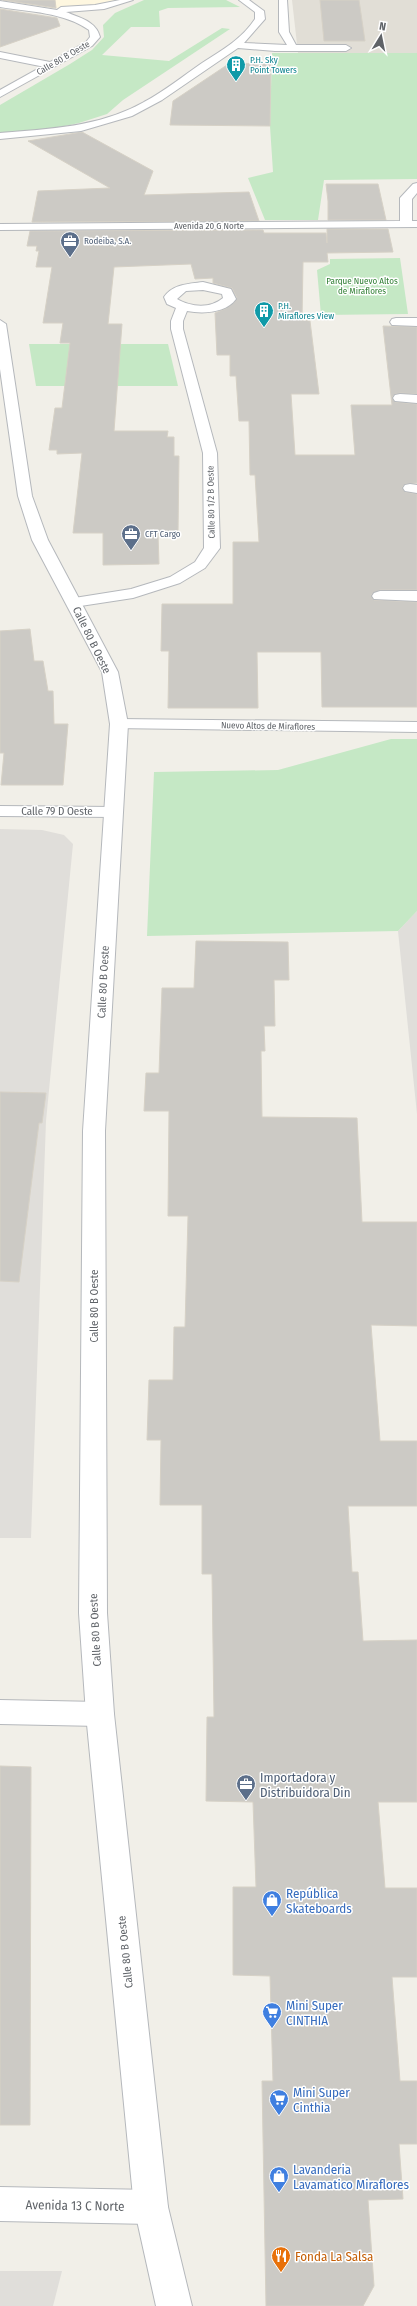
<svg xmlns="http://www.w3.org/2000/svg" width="417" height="2306" viewBox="0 0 417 2306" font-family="'Fira Sans Condensed',sans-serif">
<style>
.commercial{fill:#fef7e0}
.industrial{fill:#e0deda}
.education{fill:#e1ded6}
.green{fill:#c5e8c5}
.building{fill:#cccac5;stroke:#d6d1c6}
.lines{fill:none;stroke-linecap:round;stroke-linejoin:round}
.minor-casing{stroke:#b5b8bc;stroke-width:2}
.tertiary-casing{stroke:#b5b8bc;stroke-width:2}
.minor{fill:#fff;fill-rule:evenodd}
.tertiary{fill:#fff;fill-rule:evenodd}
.labels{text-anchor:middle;stroke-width:3;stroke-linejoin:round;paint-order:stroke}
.far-street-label{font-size:9px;fill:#5f6368;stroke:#fff}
.far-culture-label{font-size:9px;fill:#0d838f;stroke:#fff;text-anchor:start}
.far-service-label{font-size:9px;fill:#4e5e75;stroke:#fff;text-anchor:start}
.far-park-label{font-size:9px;fill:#348238;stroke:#fff}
.street-label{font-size:11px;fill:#5f6368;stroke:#fff}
.near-service-label{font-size:13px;fill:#4e5e75;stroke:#fff;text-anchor:start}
.near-shop-label{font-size:13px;fill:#366cbe;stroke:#fff;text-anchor:start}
.near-street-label{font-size:13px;fill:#5f6368;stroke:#fff}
.near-food-label{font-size:13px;fill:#c56008;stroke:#fff;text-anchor:start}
</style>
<rect width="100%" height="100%" fill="#f1efe8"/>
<path class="commercial" d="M0,0H117L93,6L74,8H54Z"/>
<g class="industrial">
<path d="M0,829L42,830L64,835L73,844L46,1121L31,1538H0Z"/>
<path d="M417,911V1114L398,931Z"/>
<path d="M0,2271H62L53,2306H0Z"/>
</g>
<path class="education" d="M292,0H417V53H298Z"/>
<g class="green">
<path d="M144,0H226L240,7L168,8L159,11L160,27H131L102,55L169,61L222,28L230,29L123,100L107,114L79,123L41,131L0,134V105L70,64L92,50L104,37L103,25L115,13Z"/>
<path d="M272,53H417V179L324,180L318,220H265L248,178L273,172L270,126Z"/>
<path d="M400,258L408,314L321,315L317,270L330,264V259Z"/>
<path d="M29,344H168L178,386H36Z"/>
<path d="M391,739H417V911L398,931L147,936L154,772L278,770Z"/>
</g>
<g class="building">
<path d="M3,0H55L56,8Z"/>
<path d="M320,0H359L365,41H324Z"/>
<path d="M0,9L57,18L60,26L0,47Z"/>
<path d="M230,63L271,64L270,126L170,125L173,101Z"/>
<path d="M82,132L153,171L144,195L249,192L259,221L32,222L38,191L110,188L28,141Z"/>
<path d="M326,184H378L386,220H328V201Z"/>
<path d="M327,229H388L393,252L327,253L328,262H303L302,320L310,321L319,394H291L295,455H355L351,405H392L383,326L417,327V394L400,393L395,394L392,397L395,402L417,404V483L405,484L402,487L405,492L417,494V590H380L371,595L374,600L417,602V707H322L321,652H257L258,708H168L169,651H161L162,604H233V542H259L255,475H250L249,421H239L236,376H230V355H217L215,313L227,308L237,298L232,288L213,283V278L195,279L191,264L114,267L108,324H122L114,431H168L167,437H174V456H179L178,534H158L159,564L103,565V533H73L82,453L57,454V450H49L55,408H62L70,343H60L63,323H43L52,267H36L39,251H36L37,246H27L30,231L263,230L264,233H326L327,243Z"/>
<path d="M30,629L34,661H43L48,691H53L54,724H68L63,785H1L4,753H0V631Z"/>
<path d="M196,941L288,942L289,980H274L275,1026H264L265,1051H261L262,1117L357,1118L362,1222H417V1326L371,1325L380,1441H417V1506H348L352,1572H358L363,1641L417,1640V1802H378L385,1888H417V1977H392L400,2081H417V2144H399L403,2199L368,2200L374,2286L363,2306H266L262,2081H273L270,1976L233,1975V1887H256L253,1802L206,1801L207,1717H214L212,1574H202V1505H160L161,1440H147L149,1380H173L174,1327H185L188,1216H168L169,1111H144L146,1073H159L162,988H194Z"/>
<path d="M0,1092L46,1093L42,1123H39L19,1282L0,1281Z"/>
<path d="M0,1766L31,1767L30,2125H0Z"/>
</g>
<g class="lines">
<defs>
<g id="minor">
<path d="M239,0H249L264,11L265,19L244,43L287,45L279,32V0H287L289,32L296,45H346L351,48L346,51H275L238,48L162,100L132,116L81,131L0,139V133C49,129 100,127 144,102C165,91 183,76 202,63C222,50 242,39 255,19V12Z"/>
<path d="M0,52L50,62L55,65L50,68L0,58Z"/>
<path d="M417,183V193L412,199V221H417V227L0,230V224L400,221V198L413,184Z"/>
<path d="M203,282L231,289L236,299C226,313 203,314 187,311L183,321V329L217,453L220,548L205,568L180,583L133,598L74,607L68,605L66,602L68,599L131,589L170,577L195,562L204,548L203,453L171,329V321L176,308L167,304L164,297C173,284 188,284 203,282ZM203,290L222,294L223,298C210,309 191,307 177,299L186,291Z"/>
<path d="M396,318H417V326L392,325L390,322L392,319Z"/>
<path d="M400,394L417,395V403L395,401L393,398L395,395Z"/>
<path d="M410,484L417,485V493L405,491L403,488L405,485Z"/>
<path d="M380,591H417V601L374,599L372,596L374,593Z"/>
<path d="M119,719L417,722V732L113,728L110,724L113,720Z"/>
<path d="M0,806L114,807L120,808L123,812L120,816L114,817L0,816Z"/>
<path d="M0,1700L100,1702L110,1705L114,1714L110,1723L100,1726L0,1724Z"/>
<path d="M0,2187L151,2190L163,2195L168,2207L163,2219L151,2224L0,2221Z"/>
</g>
<g id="tertiary">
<path d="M120,0H133L104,9L66,12C80,18 96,21 100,37L92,46L0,97V90L86,42L90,37L89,30C63,12 30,12 0,7V1L57,10L61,7L95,5Z"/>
<path d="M0,320L6,324L32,496L48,540L118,672L128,724L105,1131L107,1613L114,1714L168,2207L192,2306H156L134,2207L86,1714L79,1613L83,1131L110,724L102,672L32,540L18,496L0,369Z"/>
</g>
</defs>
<use href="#minor" class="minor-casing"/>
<use href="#tertiary" class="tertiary-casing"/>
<use href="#minor" class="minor"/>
<use href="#tertiary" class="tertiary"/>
</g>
<defs>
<symbol id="building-pin" viewBox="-11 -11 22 30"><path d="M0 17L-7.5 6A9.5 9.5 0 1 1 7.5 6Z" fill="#0f9aa8" stroke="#fff"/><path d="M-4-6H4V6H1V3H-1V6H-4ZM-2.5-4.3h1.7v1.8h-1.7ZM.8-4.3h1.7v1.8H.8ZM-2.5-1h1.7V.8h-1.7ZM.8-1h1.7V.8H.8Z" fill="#fff"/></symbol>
<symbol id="office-pin" viewBox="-11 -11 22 30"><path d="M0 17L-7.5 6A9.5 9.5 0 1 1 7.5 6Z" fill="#5c6f8a" stroke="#fff"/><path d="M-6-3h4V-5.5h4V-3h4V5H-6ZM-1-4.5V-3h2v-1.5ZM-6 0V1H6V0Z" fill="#fff"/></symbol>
<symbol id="shop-pin" viewBox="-11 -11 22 30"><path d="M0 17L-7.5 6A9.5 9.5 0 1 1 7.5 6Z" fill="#3f7fe0" stroke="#fff"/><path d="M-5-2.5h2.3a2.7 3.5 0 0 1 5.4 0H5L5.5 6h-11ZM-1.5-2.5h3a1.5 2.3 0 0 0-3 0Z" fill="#fff"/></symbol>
<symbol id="supermarket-pin" viewBox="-11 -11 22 30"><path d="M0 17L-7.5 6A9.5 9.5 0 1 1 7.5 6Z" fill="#3f7fe0" stroke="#fff"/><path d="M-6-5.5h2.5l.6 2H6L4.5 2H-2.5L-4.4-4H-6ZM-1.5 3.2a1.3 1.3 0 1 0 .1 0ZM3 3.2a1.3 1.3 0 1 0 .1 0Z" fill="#fff"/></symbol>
<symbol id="restaurant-pin" viewBox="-11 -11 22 30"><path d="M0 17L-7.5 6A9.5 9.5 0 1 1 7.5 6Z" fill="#e8710a" stroke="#fff"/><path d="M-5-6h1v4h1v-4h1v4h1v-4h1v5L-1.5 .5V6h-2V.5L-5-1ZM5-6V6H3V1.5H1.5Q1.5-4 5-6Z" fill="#fff"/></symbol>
</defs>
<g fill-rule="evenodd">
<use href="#building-pin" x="225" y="54" width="22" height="30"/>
<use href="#office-pin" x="59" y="230" width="22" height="30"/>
<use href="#building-pin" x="253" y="300" width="22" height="30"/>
<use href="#office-pin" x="120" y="523" width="22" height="30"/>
<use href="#office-pin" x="235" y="1773" width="22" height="30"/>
<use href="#shop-pin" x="261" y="1889" width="22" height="30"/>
<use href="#supermarket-pin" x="261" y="2001" width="22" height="30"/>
<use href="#supermarket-pin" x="268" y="2088" width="22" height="30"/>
<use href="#shop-pin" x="268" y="2165" width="22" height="30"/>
<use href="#restaurant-pin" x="270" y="2245" width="22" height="30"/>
</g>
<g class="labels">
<g class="far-street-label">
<text transform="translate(63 58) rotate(-30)" y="3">Calle 80 B Oeste</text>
<text x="209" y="229">Avenida 20 G Norte</text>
<text transform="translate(211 502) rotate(-91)" y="3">Calle 80 1/2 B Oeste</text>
<text transform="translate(268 726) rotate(1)" y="3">Nuevo Altos de Miraflores</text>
</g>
<g class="far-culture-label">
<text x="250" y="63">P.H. Sky<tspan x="250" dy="10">Point Towers</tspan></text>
<text x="278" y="309">P.H.<tspan x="278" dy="10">Miraflores View</tspan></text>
</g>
<g class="far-service-label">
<text x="84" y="244">Rodeiba, S.A.</text>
<text x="145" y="537">CFT Cargo</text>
</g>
<g class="far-park-label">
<text x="362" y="284">Parque Nuevo Altos<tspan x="362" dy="10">de Miraflores</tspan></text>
</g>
<g class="street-label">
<text transform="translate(92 640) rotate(64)" y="4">Calle 80 B Oeste</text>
<text x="57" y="815">Calle 79 D Oeste</text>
<text transform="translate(103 982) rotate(-87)" y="4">Calle 80 B Oeste</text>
<text transform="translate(94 1306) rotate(-90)" y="4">Calle 80 B Oeste</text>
<text transform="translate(95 1630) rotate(-93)" y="4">Calle 80 B Oeste</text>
<text transform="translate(125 1952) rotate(-96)" y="4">Calle 80 B Oeste</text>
</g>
<g class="near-service-label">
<text x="260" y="1782">Importadora y<tspan x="260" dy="15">Distribuidora Din</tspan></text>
</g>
<g class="near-shop-label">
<text x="286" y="1898">República<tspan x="286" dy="15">Skateboards</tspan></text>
<text x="286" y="2010">Mini Super<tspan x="286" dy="15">CINTHIA</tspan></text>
<text x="293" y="2097">Mini Super<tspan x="293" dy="15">Cinthia</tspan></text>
<text x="293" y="2174">Lavanderia<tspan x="293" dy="15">Lavamatico Miraflores</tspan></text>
</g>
<g class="near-street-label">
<text transform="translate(75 2205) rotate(1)" y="5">Avenida 13 C Norte</text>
</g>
<g class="near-food-label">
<text x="295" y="2261">Fonda La Salsa</text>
</g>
</g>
<g transform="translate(381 36) rotate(10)" stroke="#ffffff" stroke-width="3" paint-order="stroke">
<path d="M0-3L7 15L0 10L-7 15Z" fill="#5f6368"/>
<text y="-6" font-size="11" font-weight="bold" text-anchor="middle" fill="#5f6368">N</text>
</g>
</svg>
